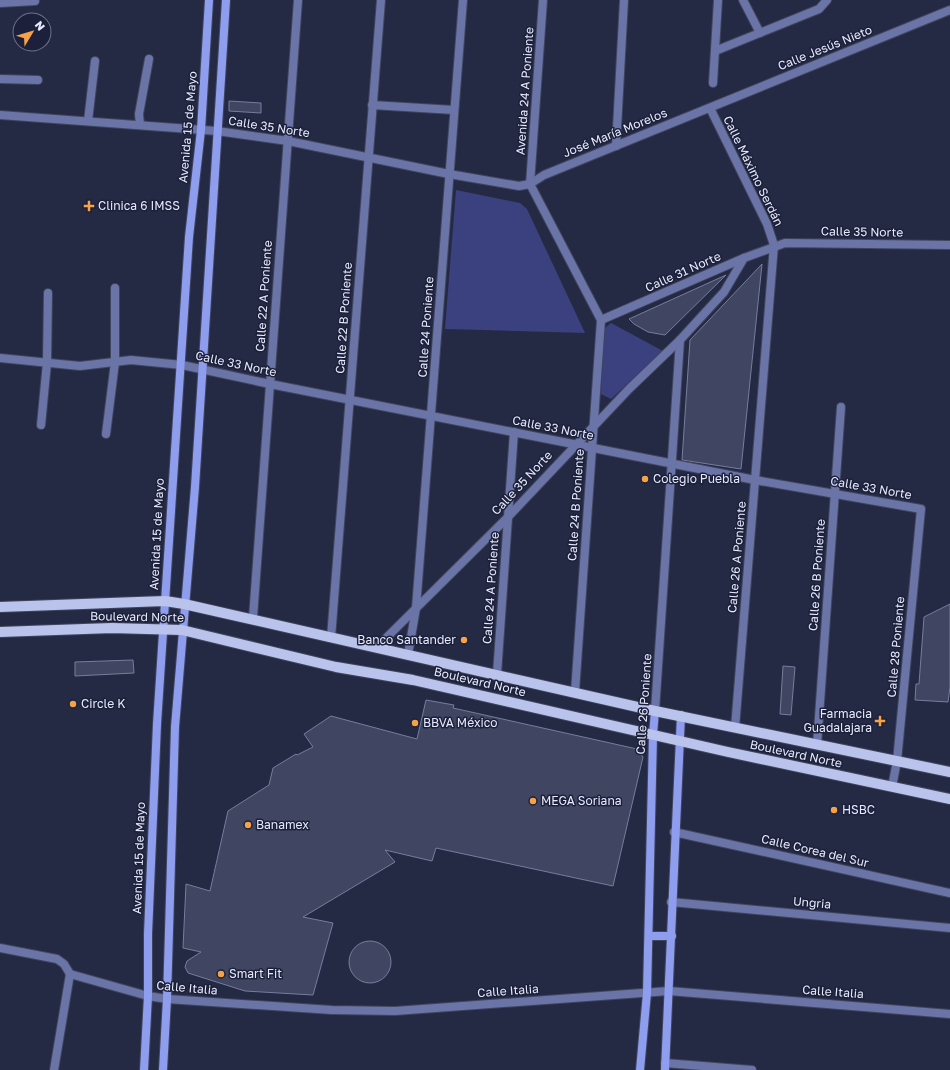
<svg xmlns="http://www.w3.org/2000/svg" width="950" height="1070" viewBox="0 0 950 1070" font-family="'Golos Text',sans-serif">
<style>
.green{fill:#3a417e}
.building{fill:#404562;stroke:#767d9d}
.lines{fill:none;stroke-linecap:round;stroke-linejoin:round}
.street-casing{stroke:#40455e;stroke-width:10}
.secondary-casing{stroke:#40455e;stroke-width:10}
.primary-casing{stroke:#40455e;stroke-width:12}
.street{stroke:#6b74a7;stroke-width:8}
.secondary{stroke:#8f9dee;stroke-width:8}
.primary{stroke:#bac3ec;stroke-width:10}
.poi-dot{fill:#f5a346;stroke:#1c203a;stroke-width:1.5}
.labels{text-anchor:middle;stroke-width:3;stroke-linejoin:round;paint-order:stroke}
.street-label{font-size:12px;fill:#e6eafc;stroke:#1c203a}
.poi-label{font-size:12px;fill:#e6eafc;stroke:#1c203a;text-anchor:start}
</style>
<rect width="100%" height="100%" fill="#252a44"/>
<g class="green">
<path d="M456,190L520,203L527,209L585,333L445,329Z"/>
<path d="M611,323L663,351L611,399L601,394L604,329Z"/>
</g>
<g class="building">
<path d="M229,101L261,103V113L229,111Z"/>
<path d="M762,264L741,469L682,460L690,340Z"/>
<path d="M726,275L665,335L648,332L634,324L629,319Z"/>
<path d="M950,604V687L948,702L915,700L916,684H919L924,617Z"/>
<path d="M133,660L134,673L75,676V662Z"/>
<path d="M783,666L795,667L791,715L780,714Z"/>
<path d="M426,700L454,705L453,708L637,749L643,757L613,886L436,848L432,861L385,850L395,862L303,917L333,923L313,995L245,991L188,973L185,967L187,961L201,952L183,948L186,884L210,891L228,811L269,785L273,768L296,754L297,755L313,747L304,734L331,716L417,739Z"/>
<circle cx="370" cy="962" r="21"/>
</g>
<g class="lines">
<defs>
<g id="street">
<path d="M543,0L530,184L601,320"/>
<path d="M743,0L760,33"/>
<path d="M0,3L35,1"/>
<path d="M715,51L819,9L827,0"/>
<path d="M0,79L38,80"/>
<path d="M713,83L718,0"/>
<path d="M372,105L454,110"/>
<path d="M710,108L767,224L774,245L735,728"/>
<path d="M0,115L217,131L288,141L449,174L519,186L530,184L544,175L950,10"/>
<path d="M88,121L95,61"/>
<path d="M140,125L139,114L149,59"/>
<path d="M616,146L624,0"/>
<path d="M601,320L744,258L785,243L950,245"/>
<path d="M0,358L80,366L131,360L182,365L270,384L755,480L921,509L897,761L892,787"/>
<path d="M41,425L47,363L48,293"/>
<path d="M106,434L115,362V288"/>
<path d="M253,618L298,0"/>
<path d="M331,638L381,0"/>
<path d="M376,648L508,517L629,389L680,340L724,292L744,258"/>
<path d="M408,655L416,608L463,0"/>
<path d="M497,674L514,432"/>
<path d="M575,692L601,320"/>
<path d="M655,711L680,340"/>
<path d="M817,745L841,407"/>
<path d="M674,832L950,893"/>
<path d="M671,902L950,928"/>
<path d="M0,948L57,959L64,964L70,974"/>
<path d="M70,974L148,996L167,999L332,1010L395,1011L669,991L950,1014"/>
<path d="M665,1063L752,1070"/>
<path d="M54,1070L70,974"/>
</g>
<g id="secondary">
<path d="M649,936H672"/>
<path d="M144,1070L148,996V934L157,724L189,237L201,130L209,0"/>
<path d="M163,1070L167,999L175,727L195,487L226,0"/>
<path d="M640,1070L647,993L653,735L655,711"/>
<path d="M665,1070L681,715"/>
</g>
<g id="primary">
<path d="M0,607L165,601L184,604L655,711L950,772"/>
<path d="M0,632L112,628L182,630L336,667L413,680L728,752L950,799"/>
</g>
</defs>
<use href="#street" class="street-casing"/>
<use href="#secondary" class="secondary-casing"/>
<use href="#primary" class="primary-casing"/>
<use href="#street" class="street"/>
<use href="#secondary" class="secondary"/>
<use href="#primary" class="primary"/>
</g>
<g class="poi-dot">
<path d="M87 200h4v4h4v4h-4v4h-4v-4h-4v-4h4z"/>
<circle cx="645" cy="479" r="4"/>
<circle cx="464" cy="640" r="4"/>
<circle cx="73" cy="704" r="4"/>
<path d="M878 715h4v4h4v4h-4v4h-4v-4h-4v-4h4z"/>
<circle cx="415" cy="723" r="4"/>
<circle cx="533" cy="801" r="4"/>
<circle cx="834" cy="810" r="4"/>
<circle cx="248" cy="825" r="4"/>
<circle cx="221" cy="974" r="4"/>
</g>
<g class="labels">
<g class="street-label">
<text transform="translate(825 48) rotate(-22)" y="4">Calle Jesús Nieto</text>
<text transform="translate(525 91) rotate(-86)" y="4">Avenida 24 A Poniente</text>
<text transform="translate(188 127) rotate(-85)" y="4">Avenida 15 de Mayo</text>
<text transform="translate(269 127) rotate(9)" y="4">Calle 35 Norte</text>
<text transform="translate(615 133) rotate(-22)" y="4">José María Morelos</text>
<text transform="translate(753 171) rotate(64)" y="4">Calle Máximo Serdán</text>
<text transform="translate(862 232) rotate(1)" y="4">Calle 35 Norte</text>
<text transform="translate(683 272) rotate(-24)" y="4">Calle 31 Norte</text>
<text transform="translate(264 296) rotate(-86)" y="4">Calle 22 A Poniente</text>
<text transform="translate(344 318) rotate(-86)" y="4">Calle 22 B Poniente</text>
<text transform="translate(426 327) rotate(-86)" y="4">Calle 24 Poniente</text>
<text transform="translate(236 364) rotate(12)" y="4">Calle 33 Norte</text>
<text transform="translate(553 428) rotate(11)" y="4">Calle 33 Norte</text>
<text transform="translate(522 483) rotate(-47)" y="4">Calle 35 Norte</text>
<text transform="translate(871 488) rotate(10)" y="4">Calle 33 Norte</text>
<text transform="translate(576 505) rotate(-86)" y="4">Calle 24 B Poniente</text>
<text transform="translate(157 534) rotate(-87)" y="4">Avenida 15 de Mayo</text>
<text transform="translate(737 557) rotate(-85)" y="4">Calle 26 A Poniente</text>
<text transform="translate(817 575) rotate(-86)" y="4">Calle 26 B Poniente</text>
<text transform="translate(491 588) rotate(-86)" y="4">Calle 24 A Poniente</text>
<text transform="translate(137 617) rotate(1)" y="4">Boulevard Norte</text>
<text transform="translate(896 647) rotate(-85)" y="4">Calle 28 Poniente</text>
<text transform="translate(480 682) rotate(13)" y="4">Boulevard Norte</text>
<text transform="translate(644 704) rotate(-86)" y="4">Calle 26 Poniente</text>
<text transform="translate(796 754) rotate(12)" y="4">Boulevard Norte</text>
<text transform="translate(815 851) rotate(13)" y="4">Calle Corea del Sur</text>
<text transform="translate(139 858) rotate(-88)" y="4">Avenida 15 de Mayo</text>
<text transform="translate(812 903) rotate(5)" y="4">Ungria</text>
<text transform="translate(187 988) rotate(5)" y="4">Calle Italia</text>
<text transform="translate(508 991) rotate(-4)" y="4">Calle Italia</text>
<text transform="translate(833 992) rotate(4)" y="4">Calle Italia</text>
</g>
<g class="poi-label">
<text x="98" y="210">Clinica 6 IMSS</text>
<text x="653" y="483">Colegio Puebla</text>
<text x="456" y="644" text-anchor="end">Banco Santander</text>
<text x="81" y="708">Circle K</text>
<text x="872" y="718" text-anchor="end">Farmacia<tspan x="872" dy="14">Guadalajara</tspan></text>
<text x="423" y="727">BBVA México</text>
<text x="541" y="805">MEGA Soriana</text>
<text x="842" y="814">HSBC</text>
<text x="256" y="829">Banamex</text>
<text x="229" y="978">Smart Fit</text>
</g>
</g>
<g transform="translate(32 32) rotate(52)"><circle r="19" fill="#1c203a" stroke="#6d7188"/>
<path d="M0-3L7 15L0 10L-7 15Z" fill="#f5a346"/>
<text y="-6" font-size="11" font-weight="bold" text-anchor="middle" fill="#e6eafc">N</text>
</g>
</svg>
